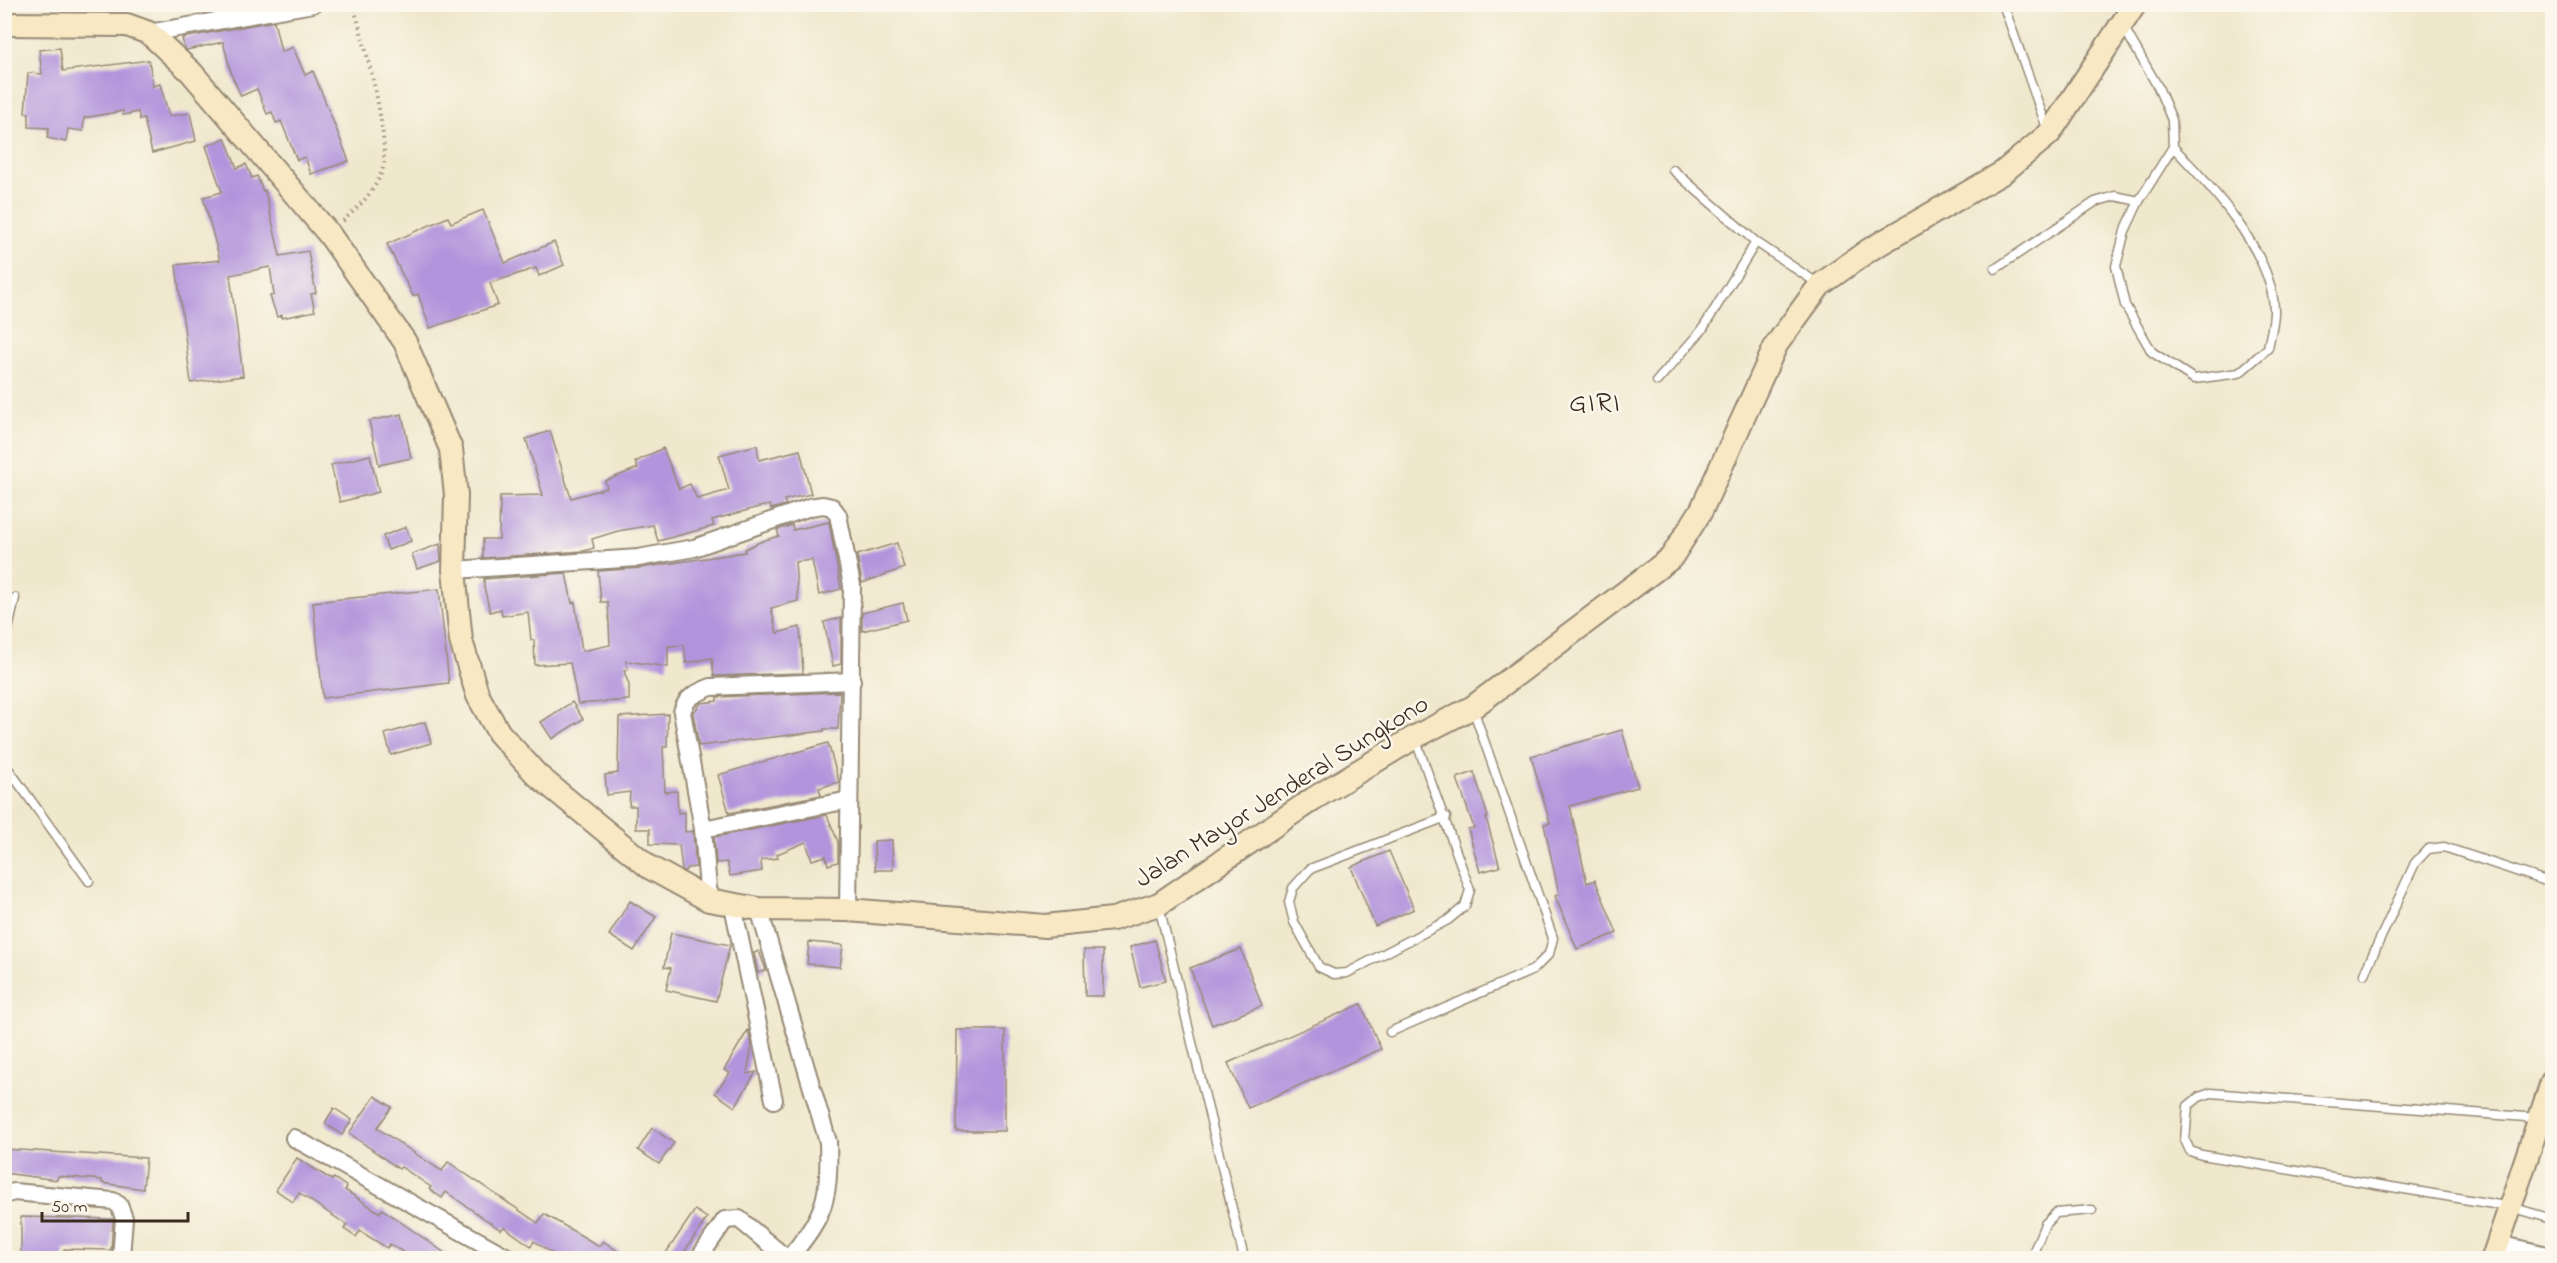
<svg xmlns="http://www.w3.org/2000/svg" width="2557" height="1263" viewBox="0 0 2557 1263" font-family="'Indie Flower',sans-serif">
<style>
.building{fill:#b294dc}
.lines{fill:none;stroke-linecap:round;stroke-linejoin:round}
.service-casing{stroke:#968976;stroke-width:11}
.minor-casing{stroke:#968976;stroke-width:20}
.secondary-casing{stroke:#968976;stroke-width:26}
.path{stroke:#968976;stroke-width:4;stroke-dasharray:1.5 4.5;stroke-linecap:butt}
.service{stroke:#fff;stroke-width:8}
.minor{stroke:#fff;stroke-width:16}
.secondary{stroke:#f8e8c3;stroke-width:22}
.labels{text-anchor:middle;stroke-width:5;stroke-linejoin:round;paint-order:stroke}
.street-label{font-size:26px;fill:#3b2a1e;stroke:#fbf7ec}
.quarter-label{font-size:28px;letter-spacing:1.5px;fill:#3b2a1e;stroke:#fbf7ec}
</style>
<rect width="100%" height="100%" fill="#fbf7ec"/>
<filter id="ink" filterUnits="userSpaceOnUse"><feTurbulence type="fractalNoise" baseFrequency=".0167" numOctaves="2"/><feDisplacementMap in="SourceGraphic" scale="12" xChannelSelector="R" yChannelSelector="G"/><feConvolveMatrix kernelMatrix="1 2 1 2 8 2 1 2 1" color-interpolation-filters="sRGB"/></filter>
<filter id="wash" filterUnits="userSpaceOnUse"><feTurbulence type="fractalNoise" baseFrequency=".008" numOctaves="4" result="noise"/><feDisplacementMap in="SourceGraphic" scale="24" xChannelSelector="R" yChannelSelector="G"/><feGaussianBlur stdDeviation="1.35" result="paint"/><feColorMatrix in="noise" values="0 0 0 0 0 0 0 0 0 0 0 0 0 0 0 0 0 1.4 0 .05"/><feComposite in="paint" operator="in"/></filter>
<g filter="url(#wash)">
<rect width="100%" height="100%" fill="#f0e8cd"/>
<g id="blocks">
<g class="building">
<path d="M274,21L281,52L293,47L305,75L313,71L349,161L311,174L305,157L297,160L281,121L276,123L272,112L267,114L257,89L241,96L232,76L223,42L187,50L184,47L182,38Z"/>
<path d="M60,48L63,71L149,60L153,86L160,84L169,116L190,113L196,141L152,153L144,119L140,120L138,112L123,115V111L84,118L83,131L68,129L66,142L47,138L49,128L29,127V113H25L28,73L42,74L39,50Z"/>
<path d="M225,138L237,168L246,164L252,178L257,176L263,191L265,190L280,256L308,251L316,293L311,294L315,311L282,318V315L277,317L270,296L274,295L270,267L230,275L243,376L191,383L176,265L220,260L203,197L222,192L206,146Z"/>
<path d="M483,210L505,263L554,242L564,265L539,276L536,268L490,283L498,305L430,328L418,294L413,296L387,244L448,217L451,223Z"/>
<path d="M402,414L411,458L379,465L369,421Z"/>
<path d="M550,431L571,498L607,488L605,481L638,468L635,462L663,448L679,489L690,484L697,499L729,490L719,455L757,445L759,460L800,450L811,494L784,500L786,505L771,509L770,505L759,507L712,520L714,526L658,541L653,525L618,531L592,539L594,548L584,551L483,558V539H499L500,496L543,495L526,439Z"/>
<path d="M370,455L379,492L340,502L331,465Z"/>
<path d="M829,522L841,589L819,595L812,560L795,562L798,601L771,608L777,633L800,627L803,673L714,676L712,658L686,663L684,645L668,646V667L626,661L628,670L624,671L629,685V700L578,704L570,663L535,665L534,640H531L528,612L502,616L501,609L490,612L484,587V579L566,573L572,603L575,602L582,651L610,645L608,602H601L598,571L640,568L745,552V549L762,541L779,536L777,530L792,525L793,530Z"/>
<path d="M406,527L411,541L388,550L383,536Z"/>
<path d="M897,543L904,568L862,583L857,555Z"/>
<path d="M440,544L441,561L417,569L412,554Z"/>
<path d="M439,589L449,683L323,698L313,602Z"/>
<path d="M903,603L907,620L862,631V613Z"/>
<path d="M841,618V664L833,666L824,622Z"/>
<path d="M840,692L838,729H824V731L699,746L693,713L701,703L717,701V697Z"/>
<path d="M572,702L583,719L552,739L541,722Z"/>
<path d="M668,714L667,747H663L665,792L677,791L678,813L685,812V832L693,831L696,867L687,868L685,871L682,870L679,845L650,844V829H636V806H629L630,792L607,795L605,775L618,773L619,717Z"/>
<path d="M425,722L431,743L391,755L385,734Z"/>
<path d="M1622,730L1638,787L1570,806L1587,883L1595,880L1617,933L1577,949L1555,896L1559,894L1544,824L1550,823L1531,756Z"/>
<path d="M828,743L839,782L819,788L821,795L729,813L718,775Z"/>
<path d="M1474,772L1488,817L1486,818L1500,867L1480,872L1468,829L1474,828L1457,778Z"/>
<path d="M827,815L838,842V862L828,865L826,856L812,860L806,842L777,854L778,858L761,860L762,871L730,876L727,862L716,863L714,837Z"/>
<path d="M892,840L893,870H875L874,841Z"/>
<path d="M1389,851L1414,909L1375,926L1351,867Z"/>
<path d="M630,901L656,917L634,951L609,935Z"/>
<path d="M671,933L730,945L716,1001L666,990L671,968L664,967Z"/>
<path d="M1155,940L1166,981L1140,987L1130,947Z"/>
<path d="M809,942L843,945L840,967L807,964Z"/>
<path d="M1241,949L1262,1006L1212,1025L1190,968Z"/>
<path d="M1084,950H1103V996H1085Z"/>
<path d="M759,951L766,970L758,973L754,953Z"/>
<path d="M1361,1004L1381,1049L1248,1108L1228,1063Z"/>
<path d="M748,1030L752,1045L747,1074L756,1072L735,1107L715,1093L730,1073L724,1070Z"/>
<path d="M957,1030H1005V1131H956Z"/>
<path d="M375,1096L392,1107L377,1128L425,1160L442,1171L448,1162L538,1223L544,1214L599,1246L603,1241L628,1258H559L534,1241L531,1246L504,1227L501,1230L446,1192L442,1198L429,1189L431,1187L401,1167L399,1169L349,1133Z"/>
<path d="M334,1108L352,1120L342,1135L325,1123Z"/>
<path d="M652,1128L674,1143L659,1164L638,1150Z"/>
<path d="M4,1149L146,1158L143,1189L102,1183V1180L58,1176L57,1180L4,1173Z"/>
<path d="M297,1158L332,1180L334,1178L347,1187L345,1190L380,1213L382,1209L452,1258H412L390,1244L387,1248L360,1231L356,1237L344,1229L347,1225L299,1193L293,1202L276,1190Z"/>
<path d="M695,1210L707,1218L680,1258H675L666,1253Z"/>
<path d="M21,1217L113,1219L111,1250L64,1249L63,1258H21Z"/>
</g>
</g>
</g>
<g filter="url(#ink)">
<use href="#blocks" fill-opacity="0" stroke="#968976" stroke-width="1.5"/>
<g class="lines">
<defs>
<g id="service">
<path d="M2003,4L2048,131"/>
<path d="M2123,26L2158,87L2172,120L2173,147L2139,201L2125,231L2116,266L2125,305L2152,352L2194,379L2239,373L2268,348C2270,336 2275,320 2274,308C2271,251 2211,186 2173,147"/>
<path d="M1673,170L1756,242L1820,285"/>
<path d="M1995,269L2095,202L2115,196L2139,201"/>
<path d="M1657,381L1702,330L1756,242"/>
<path d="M4,648L15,598"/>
<path d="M1415,738L1470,890L1465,906L1448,920L1347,973L1334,974L1319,967L1294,922L1289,902L1293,888L1310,869L1446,817"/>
<path d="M4,763L89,881"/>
<path d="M1159,906L1244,1258"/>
<path d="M2364,974L2415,863L2428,849L2444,847L2552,883"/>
<path d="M1390,1032L1533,970L1549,954L1553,938L1473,709"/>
<path d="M2539,1118L2211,1093L2199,1097L2188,1106L2185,1140L2190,1151L2202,1155L2511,1207L2552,1219"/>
<path d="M2031,1258L2045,1224L2056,1213L2092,1210"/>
</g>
<g id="minor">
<path d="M149,33L313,4"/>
<path d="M454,570L638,558L694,548L810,507L823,505L832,507L838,515L852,585L848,910"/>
<path d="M703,829L849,800"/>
<path d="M709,900L703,829L682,712C686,697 696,693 711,687L852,681"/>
<path d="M733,906L774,1100"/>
<path d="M759,909L828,1142C830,1199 825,1215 789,1258"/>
<path d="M294,1138L509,1258"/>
<path d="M4,1195L14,1192L113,1201L119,1205L124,1218L121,1258"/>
<path d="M2498,1244L2552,1256"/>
<path d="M699,1258L725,1220L739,1219L786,1258"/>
</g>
<g id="secondary">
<path d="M4,24L127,25L149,33L191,72L329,234L405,342L451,449L456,495L454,570L461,641L478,696L499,733L537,775L649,867L709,900L759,909L848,910L1045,926L1113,919L1159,904L1313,799L1415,737L1473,707L1671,558L1701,511L1776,345L1820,285L1869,250L2002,173L2049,134L2135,4"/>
<path d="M2493,1258L2552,1082"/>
</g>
</defs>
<use href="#service" class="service-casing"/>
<use href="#minor" class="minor-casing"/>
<use href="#secondary" class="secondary-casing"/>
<path class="path" d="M343,221C359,206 374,193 382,171C392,140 363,39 353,4"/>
<use href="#service" class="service"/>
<use href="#minor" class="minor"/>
<use href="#secondary" class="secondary"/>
</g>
</g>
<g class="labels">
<g class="street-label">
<text transform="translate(1281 790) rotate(-32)" y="9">Jalan Mayor Jenderal Sungkono</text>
</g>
<g class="quarter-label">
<text x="1595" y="411">GIRI</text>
</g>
</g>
<rect width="2557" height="1263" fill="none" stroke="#fbf7ec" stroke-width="24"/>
<path d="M42 1212v9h146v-9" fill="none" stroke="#3b2a1e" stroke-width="3"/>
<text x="51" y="1212" font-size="18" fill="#3b2a1e" stroke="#fbf7ec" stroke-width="4.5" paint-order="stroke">50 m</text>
</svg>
